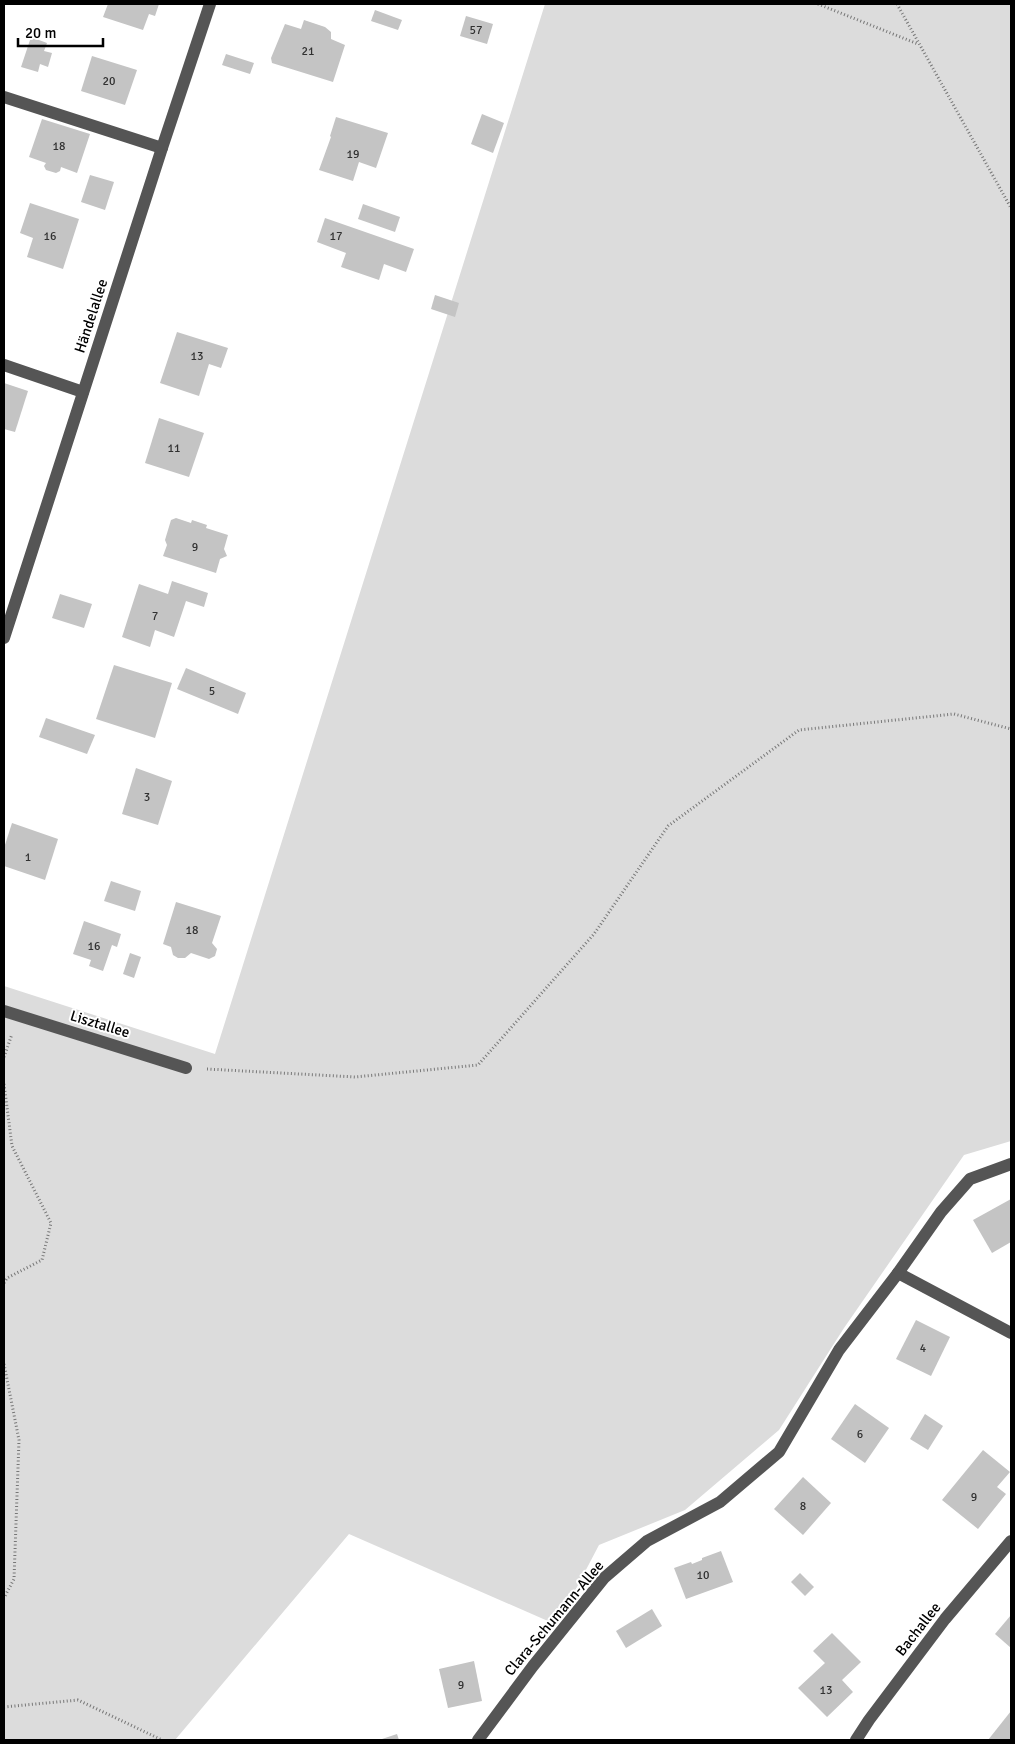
<svg xmlns="http://www.w3.org/2000/svg" width="1015" height="1744" viewBox="0 0 1015 1744" font-family="Signika,sans-serif">
<style>
.green{fill:#dcdcdc}
.building{fill:#c4c4c4}
.lines{fill:none;stroke-linecap:round;stroke-linejoin:round}
.path{stroke:#777;stroke-width:3;stroke-dasharray:1 2.5;stroke-linecap:butt}
.minor{stroke:#555;stroke-width:12}
.labels{text-anchor:middle;stroke-width:4;stroke-linejoin:round;paint-order:stroke}
.number-label{font-size:12px;fill:#313131}
.street-label{font-size:15px;fill:#000;stroke:#fff}
</style>
<rect width="100%" height="100%" fill="#fff"/>
<path class="green" d="M545,4H1011V1141L964,1155L844,1328L779,1430L685,1510L599,1545L557,1625L349,1534L175,1740H4V986L215,1054Z"/>
<g class="building">
<path d="M108,4H159L155,16L149,14L143,30L103,17Z"/>
<path d="M375,10L402,20L398,30L371,21Z"/>
<path d="M466,16L493,24L487,44L460,36Z"/>
<path d="M304,20L325,27L331,32V39L345,45L333,82L272,63L271,58L285,24L301,29Z"/>
<path d="M31,37L47,43L44,51L52,53L48,67L40,64L38,72L21,67Z"/>
<path d="M226,54L254,63L250,74L222,65Z"/>
<path d="M92,56L137,70L125,105L81,91Z"/>
<path d="M482,114L504,123L493,153L471,144Z"/>
<path d="M336,117L388,133L376,168L359,162L353,181L319,170L331,137L330,136Z"/>
<path d="M42,119L90,134L77,173L61,167L60,171L56,173L46,170L44,166L46,163L29,157Z"/>
<path d="M90,175L114,182L105,210L81,202Z"/>
<path d="M30,203L79,219L63,269L27,257L33,238L20,233Z"/>
<path d="M363,204L400,217L395,232L358,219Z"/>
<path d="M325,218L414,249L406,272L384,264L379,280L341,267L346,253L317,242Z"/>
<path d="M435,295L459,303L455,317L431,309Z"/>
<path d="M177,332L228,348L221,368L209,364L199,396L160,383Z"/>
<path d="M4,383L28,391L15,432L4,429Z"/>
<path d="M159,418L204,433L189,477L145,463Z"/>
<path d="M176,518L191,523L192,520L207,525L206,528L228,535L224,549L227,556L220,559L216,573L163,556L167,545L165,540L171,520Z"/>
<path d="M172,581L208,593L204,607L186,601L174,637L155,630L150,647L122,637L139,584L168,594Z"/>
<path d="M60,594L92,604L84,628L52,618Z"/>
<path d="M114,665L172,683L155,738L96,719Z"/>
<path d="M186,668L246,693L238,714L177,689Z"/>
<path d="M46,718L95,735L87,754L39,737Z"/>
<path d="M136,768L172,781L158,825L122,814Z"/>
<path d="M12,823L58,839L45,880L4,866V848Z"/>
<path d="M111,881L141,891L135,911L104,901Z"/>
<path d="M176,902L221,916L212,943L217,949L215,956L209,959L191,953L185,958H178L173,955L171,947L163,944Z"/>
<path d="M84,921L121,934L117,947L112,945L103,971L89,966L91,960L73,954Z"/>
<path d="M130,953L141,957L134,978L123,974Z"/>
<path d="M1011,1199V1242L992,1253L973,1220Z"/>
<path d="M916,1320L950,1337L931,1376L896,1359Z"/>
<path d="M855,1404L889,1428L865,1463L831,1439Z"/>
<path d="M925,1414L943,1426L928,1450L910,1439Z"/>
<path d="M983,1450L1010,1472L997,1487L1006,1494L978,1529L942,1500Z"/>
<path d="M803,1477L831,1503L803,1535L774,1509Z"/>
<path d="M721,1551L733,1582L686,1599L674,1568L691,1562L692,1564L702,1560V1558Z"/>
<path d="M800,1573L814,1587L805,1596L791,1582Z"/>
<path d="M652,1609L662,1626L626,1648L616,1631Z"/>
<path d="M1011,1615V1648L995,1634Z"/>
<path d="M832,1633L861,1662L842,1680L853,1692L827,1717L798,1688L825,1663L813,1651Z"/>
<path d="M474,1661L482,1701L448,1708L439,1669Z"/>
<path d="M1011,1711V1740H988Z"/>
<path d="M397,1734L399,1740H379Z"/>
</g>
<g class="lines">
<g class="path">
<path d="M818,4L918,44"/>
<path d="M897,4L1011,208"/>
<path d="M4,1057L12,1034"/>
<path d="M207,1069L355,1077L478,1065L594,934L668,826L799,730L954,714L1011,729"/>
<path d="M4,1084L12,1146L51,1223L42,1260L7,1278L4,1283"/>
<path d="M4,1364L19,1440L14,1579L4,1598"/>
<path d="M4,1707L78,1700L162,1740"/>
</g>
<g class="minor">
<path d="M4,97L162,148"/>
<path d="M4,365L83,392"/>
<path d="M4,638L162,148L210,4"/>
<path d="M4,1011L186,1068"/>
<path d="M898,1273L1011,1333"/>
<path d="M478,1740L533,1666L604,1578L647,1541L720,1502L779,1452L839,1350L898,1273L941,1212L970,1179L1011,1164"/>
<path d="M856,1740L869,1720L945,1619L1011,1541"/>
</g>
</g>
<g class="labels">
<g class="number-label">
<text x="476" y="34">57</text>
<text x="308" y="55">21</text>
<text x="109" y="85">20</text>
<text x="59" y="150">18</text>
<text x="353" y="158">19</text>
<text x="50" y="240">16</text>
<text x="336" y="240">17</text>
<text x="197" y="360">13</text>
<text x="174" y="452">11</text>
<text x="195" y="551">9</text>
<text x="155" y="620">7</text>
<text x="212" y="695">5</text>
<text x="147" y="801">3</text>
<text x="28" y="861">1</text>
<text x="192" y="934">18</text>
<text x="94" y="950">16</text>
<text x="923" y="1352">4</text>
<text x="860" y="1438">6</text>
<text x="974" y="1501">9</text>
<text x="803" y="1510">8</text>
<text x="703" y="1579">10</text>
<text x="461" y="1689">9</text>
<text x="826" y="1694">13</text>
</g>
<g class="street-label">
<text transform="translate(91 316) rotate(-72)" y="5">Händelallee</text>
<text transform="translate(100 1024) rotate(17)" y="5">Lisztallee</text>
<text transform="translate(554 1618) rotate(-50)" y="5">Clara-Schumann-Allee</text>
<text transform="translate(918 1629) rotate(-52)" y="5">Bachallee</text>
</g>
</g>
<rect width="1015" height="1744" fill="none" stroke="#000000" stroke-width="10"/>
<path d="M18 38v8h85v-8" fill="none" stroke="#000000" stroke-width="2.5"/>
<text x="25" y="38" font-size="15" fill="#000000" stroke="#ffffff" stroke-width="4" paint-order="stroke">20 m</text>
</svg>
